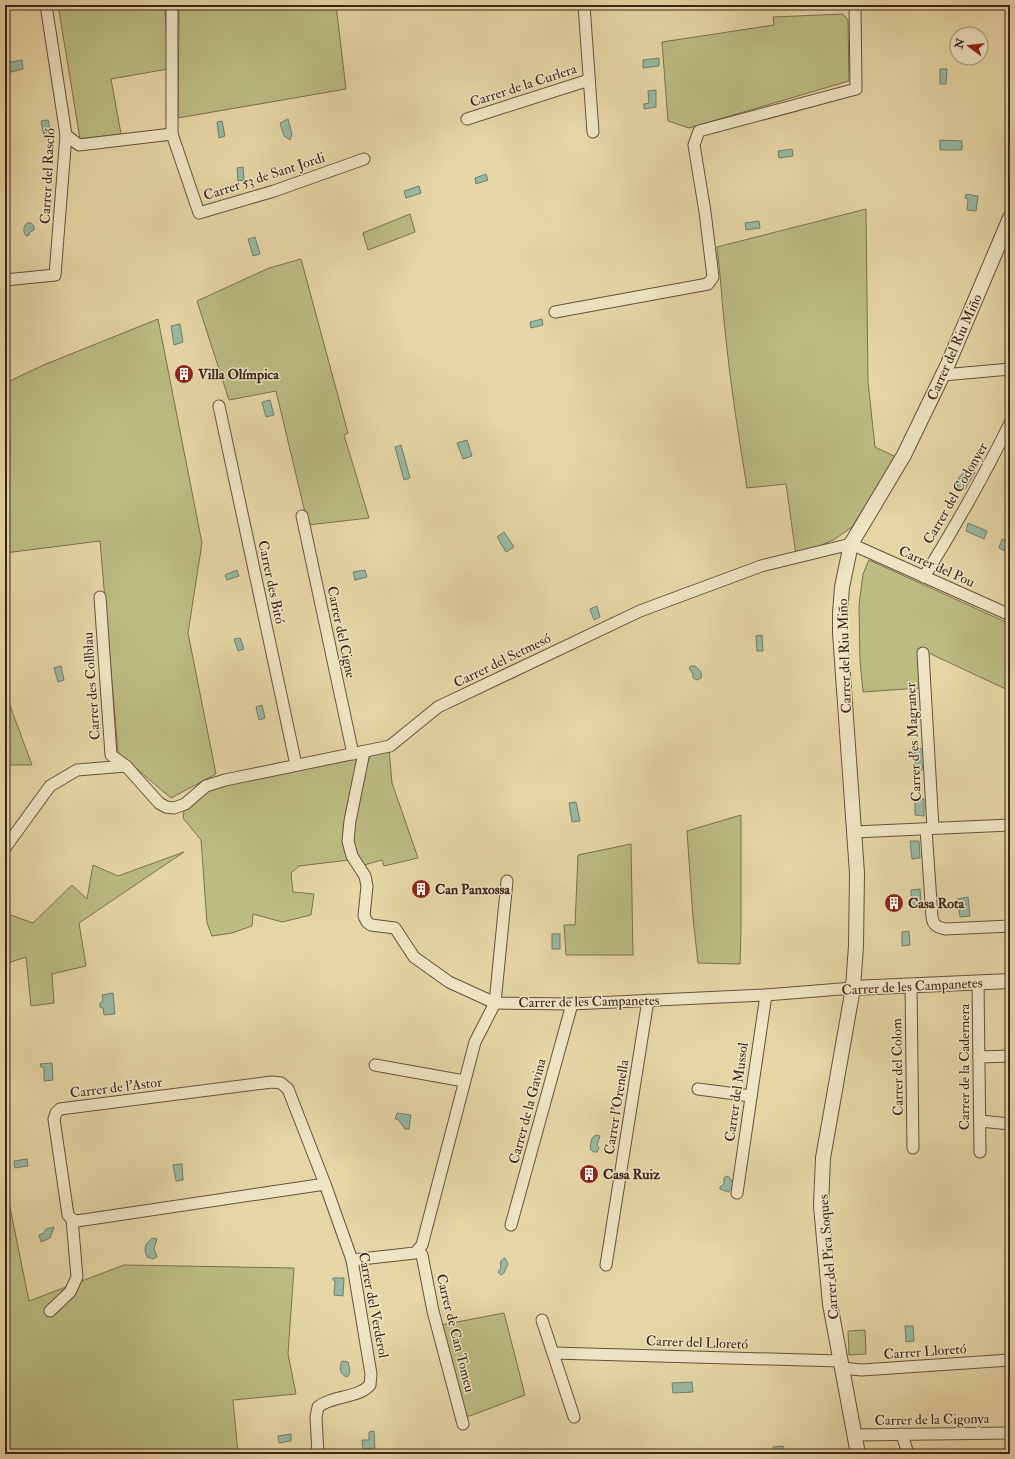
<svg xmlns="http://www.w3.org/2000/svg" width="1015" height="1459" viewBox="0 0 1015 1459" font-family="'IM FELL Double Pica',serif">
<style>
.green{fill:#bbbc82;stroke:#7c704e}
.water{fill:#97b9a3;stroke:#737d6d}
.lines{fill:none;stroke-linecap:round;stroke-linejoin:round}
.minor-casing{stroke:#66503e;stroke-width:13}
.tertiary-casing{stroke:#66503e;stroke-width:16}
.minor{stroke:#efe4c4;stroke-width:11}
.tertiary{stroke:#efe4c4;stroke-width:14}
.labels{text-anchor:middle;stroke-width:3;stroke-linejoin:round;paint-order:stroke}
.street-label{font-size:14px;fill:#3c241b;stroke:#efe4c4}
.poi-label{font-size:14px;font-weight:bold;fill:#3c241b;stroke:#efe4c4;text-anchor:start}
</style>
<rect width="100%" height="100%" fill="#e6d6a5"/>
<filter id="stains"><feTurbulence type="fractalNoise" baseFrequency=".005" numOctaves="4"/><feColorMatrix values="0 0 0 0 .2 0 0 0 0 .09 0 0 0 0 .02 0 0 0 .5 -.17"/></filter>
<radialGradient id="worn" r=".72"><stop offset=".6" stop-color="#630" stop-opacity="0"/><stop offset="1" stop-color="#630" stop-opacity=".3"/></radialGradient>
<g class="green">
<path d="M58,5H163L165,9L168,69L111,79L121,134L80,139Z"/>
<path d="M179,5H336L346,89L178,118Z"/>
<path d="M843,14L848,20L849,81L689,128L668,121L662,42L774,25L773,17Z"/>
<path d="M866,209L868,382L875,447L896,457L852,527L835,539L796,556L786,484L747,488C739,438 731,389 726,339C722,308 721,277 717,247Z"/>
<path d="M410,214L415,232L368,250L363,233Z"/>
<path d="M301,259L348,433L344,435L369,518L308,525L276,391L229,400L197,301L269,268Z"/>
<path d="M158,319L202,543L188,633L216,774L171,798L118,753L100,541L5,553V383L46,364Z"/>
<path d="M869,560L1010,624V691L918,648L920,688L863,692L860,661L859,605L863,574Z"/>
<path d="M5,692L32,765H5Z"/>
<path d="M389,750L392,783L418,858L384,866L382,860L364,865L357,856L352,834L364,770L371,754Z"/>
<path d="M357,757L344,833L349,860L299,866L291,873L293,892L314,894L311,915L282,922L253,914L252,926L232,933L212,936L207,923L201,840L183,818L184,811L208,789Z"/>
<path d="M741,815V928L740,964L698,963L693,918L687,831Z"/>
<path d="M631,844L633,955H566L564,925H575L578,855Z"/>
<path d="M184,852L79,923L86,966L52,974L54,1003L31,1006L26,957L5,964V913L33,923L72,885L87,899L93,865L118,876Z"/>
<path d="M5,1183L29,1301L124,1265L294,1268L288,1354L296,1394L233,1400L238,1454H5Z"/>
<path d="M504,1313L525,1395L470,1416H465L441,1325Z"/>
<path d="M865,1330L866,1354L849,1355L848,1331Z"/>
</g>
<g class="water">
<path d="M659,58V66L643,68V60Z"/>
<path d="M22,60L23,69L7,73L5,63Z"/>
<path d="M940,69H947L946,84H940Z"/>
<path d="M656,90V107L644,109V104L649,103L648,91Z"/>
<path d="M288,119L292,134L290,140L284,136L280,123Z"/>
<path d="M48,120L51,134L44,136L41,121Z"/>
<path d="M222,121L225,136L219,138L217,122Z"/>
<path d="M940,140L962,141V150H940Z"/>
<path d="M792,149L793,156L779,158L778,151Z"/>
<path d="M243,167L244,180L238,181L237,168Z"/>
<path d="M486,174L488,180L476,184L475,178Z"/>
<path d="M419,186L421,193L406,198L404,191Z"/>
<path d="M966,194L978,196L976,211L967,210L968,199L965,198Z"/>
<path d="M759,221L760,228L746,230L745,223Z"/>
<path d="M27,223H31L34,226V230L30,232L29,235L26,236C23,231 23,227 27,223Z"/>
<path d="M255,237L260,254L253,256L248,239Z"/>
<path d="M542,319L543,325L531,328L530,322Z"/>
<path d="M180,324L183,342L174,345L171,326Z"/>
<path d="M270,400L274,415L266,417L262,402Z"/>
<path d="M467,440L472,456L463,459L457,443Z"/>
<path d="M401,445L410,478L404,480L395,447Z"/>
<path d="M972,465H976L974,474L965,489L960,490C951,479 966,472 972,465Z"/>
<path d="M968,523L987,531L984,539L966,531Z"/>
<path d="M504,532L514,547L506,552L497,537Z"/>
<path d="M1002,539L1010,543V554L999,548Z"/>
<path d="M237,570L239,576L227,580L225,575Z"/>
<path d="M365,570L367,577L355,580L353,572Z"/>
<path d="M597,606L600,617L594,620L590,609Z"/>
<path d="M762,635L763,651H757L756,636Z"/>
<path d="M240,638L244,649L238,651L234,639Z"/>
<path d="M61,666L64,680L58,682L54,668Z"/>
<path d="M691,666H695C699,670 703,672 701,678L697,680L693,678V674L689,668Z"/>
<path d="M262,705L265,718L259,720L256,707Z"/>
<path d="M916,748L922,749C924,755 925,765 921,771L917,772L914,769L913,766L917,759L913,757Z"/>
<path d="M915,798L924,799V816L915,815Z"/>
<path d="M576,802L580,821L572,822L569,803Z"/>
<path d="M910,841H919L920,858L912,859Z"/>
<path d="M920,889L921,904L912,905L911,890Z"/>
<path d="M968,897L970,916L960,917L957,899Z"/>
<path d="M909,931L910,945L902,946V932Z"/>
<rect x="552" y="934" width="8" height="15"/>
<path d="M113,993L115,1014L104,1015L103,1008L100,1007V1003L103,1001L102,995Z"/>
<path d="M52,1063L53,1080L44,1081V1067H41L40,1064Z"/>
<path d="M397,1113L411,1115L409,1129H405L398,1119H395Z"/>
<path d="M596,1135L600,1136L597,1145L599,1148L597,1152C587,1153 591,1143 592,1138Z"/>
<path d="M27,1159L28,1166L15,1168L14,1161Z"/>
<path d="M182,1164L183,1180L176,1181L173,1165Z"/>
<path d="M726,1176L729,1177L733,1183L732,1189L728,1192L720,1189V1187L724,1184V1178Z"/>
<path d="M54,1227L50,1238L41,1242L39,1235L44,1233L46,1229Z"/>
<path d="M153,1238L157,1239L154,1249L157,1257L153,1259L147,1257C143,1248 145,1243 153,1238Z"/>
<path d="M505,1258L508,1264L504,1273L501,1275L498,1272L501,1268C500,1263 500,1260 505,1258Z"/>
<path d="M333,1278H344L343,1296L334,1295L335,1281L333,1280Z"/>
<path d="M905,1326H913L914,1341L906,1342Z"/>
<path d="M342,1361L348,1362C349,1368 352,1373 347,1377C339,1374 339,1367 342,1361Z"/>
<path d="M692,1382L693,1392L673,1393L672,1383Z"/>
<path d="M374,1431L375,1448L363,1449L362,1440H369V1432Z"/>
<path d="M291,1434V1441L279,1443L278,1436Z"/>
<path d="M783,1446L784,1454H774L773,1447Z"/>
</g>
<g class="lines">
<defs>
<g id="minor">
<path d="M172,5V134L199,213L274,191L364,159"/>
<path d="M584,5L593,132"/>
<path d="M467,119L589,80"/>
<path d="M66,135L79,145L172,134"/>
<path d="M5,280L55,275L66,135L46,5"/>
<path d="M555,312L708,284L713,277L705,212L694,145L699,131L856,89L855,5"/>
<path d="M943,375L1010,369"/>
<path d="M219,406L296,765"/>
<path d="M302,516L353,754"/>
<path d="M924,577C955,527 984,476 1010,423"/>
<path d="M100,597L111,755L126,766L159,803L166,807L174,808L185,804L206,786L225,780L390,746L438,707L640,611L761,566L851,544L1010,615"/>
<path d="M923,653L933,828"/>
<path d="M364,752L350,821L348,841L352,856L365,876L367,886L364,916L367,922L371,925L395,928L414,957L449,982L495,1003L572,1004L766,995L853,988"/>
<path d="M926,829L932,917C933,925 937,927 945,929L1010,926"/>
<path d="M854,832L1010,825"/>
<path d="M5,848L50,786L77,770L126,766"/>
<path d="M978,982L980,1152"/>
<path d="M911,985L913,1148"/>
<path d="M979,1057L1010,1056"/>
<path d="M375,1065L464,1081"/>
<path d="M698,1089L751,1096"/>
<path d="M980,1121L1010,1124"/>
<path d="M737,1193L766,995"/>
<path d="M511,1225L572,1004"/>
<path d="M418,1250L422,1255L433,1311L463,1424"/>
<path d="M352,1260L415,1253L422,1245L475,1042L495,1003L507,881"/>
<path d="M606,1265L648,1000"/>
<path d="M50,1311L70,1292L77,1277L72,1219"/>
<path d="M542,1320L574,1417"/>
<path d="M553,1353L840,1361"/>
<path d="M841,1368L862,1370L1010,1360"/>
<path d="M902,1434L908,1454"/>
<path d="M855,1435L1010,1433"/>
<path d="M318,1454L316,1417L318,1407C333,1395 357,1399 370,1385L371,1374L352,1260L325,1184L288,1089L281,1083L272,1082L60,1109L56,1113L54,1119L68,1215L72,1219L77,1221L325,1184"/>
</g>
<g id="tertiary">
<path d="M853,988L1010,981"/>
<path d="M858,1454L830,1304L821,1206L823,1158L853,988L856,946L857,873L840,633V613L842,587L851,544L904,455L948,364L1010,218"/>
</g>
</defs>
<use href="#minor" class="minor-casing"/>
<use href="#tertiary" class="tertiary-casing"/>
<use href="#minor" class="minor"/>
<use href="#tertiary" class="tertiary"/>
</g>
<defs>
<symbol id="building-disc" viewBox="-11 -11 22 22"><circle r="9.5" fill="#8f2418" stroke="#efe4c4"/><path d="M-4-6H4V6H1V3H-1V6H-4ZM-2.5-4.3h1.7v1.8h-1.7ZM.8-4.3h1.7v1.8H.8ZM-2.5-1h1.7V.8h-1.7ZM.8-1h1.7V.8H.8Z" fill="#fff"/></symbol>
</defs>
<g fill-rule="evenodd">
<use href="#building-disc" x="173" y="363" width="22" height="22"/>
<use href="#building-disc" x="410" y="878" width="22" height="22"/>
<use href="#building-disc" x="883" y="892" width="22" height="22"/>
<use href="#building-disc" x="578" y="1163" width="22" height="22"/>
</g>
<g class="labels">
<g class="street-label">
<text transform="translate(523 85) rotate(-18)" y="5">Carrer de la Curlera</text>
<text transform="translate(47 176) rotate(-87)" y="5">Carrer del Rascló</text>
<text transform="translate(264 176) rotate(-18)" y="5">Carrer 53 de Sant Jordi</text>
<text transform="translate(954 347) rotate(-66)" y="5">Carrer del Riu Miño</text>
<text transform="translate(955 493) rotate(-60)" y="5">Carrer del Codonyer</text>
<text transform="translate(937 566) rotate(24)" y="5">Carrer del Pou</text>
<text transform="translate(272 582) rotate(78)" y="5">Carrer des Bitó</text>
<text transform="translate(342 632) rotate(78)" y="5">Carrer del Cigne</text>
<text transform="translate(844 656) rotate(-92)" y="5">Carrer del Riu Miño</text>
<text transform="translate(502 660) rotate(-26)" y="5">Carrer del Setmesó</text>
<text transform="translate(91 686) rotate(-94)" y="5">Carrer des Collblau</text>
<text transform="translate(913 742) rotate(-93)" y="5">Carrer d'es Magraner</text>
<text transform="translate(912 986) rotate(-3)" y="5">Carrer de les Campanetes</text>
<text transform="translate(589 1001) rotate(-1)" y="5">Carrer de les Campanetes</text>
<text transform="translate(897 1067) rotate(-91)" y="5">Carrer del Colom</text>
<text transform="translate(964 1067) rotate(-90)" y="5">Carrer de la Cadernera</text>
<text transform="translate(116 1087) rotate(-7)" y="5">Carrer de l'Astor</text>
<text transform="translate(736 1092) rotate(-82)" y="5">Carrer del Mussol</text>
<text transform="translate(616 1107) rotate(-81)" y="5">Carrer l'Orenella</text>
<text transform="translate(527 1111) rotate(-75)" y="5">Carrer de la Gavina</text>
<text transform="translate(828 1257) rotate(-95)" y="5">Carrer del Pica Soques</text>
<text transform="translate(374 1305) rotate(79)" y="5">Carrer del Verderol</text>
<text transform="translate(456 1333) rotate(76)" y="5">Carrer de Can Tomeu</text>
<text transform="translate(697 1342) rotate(2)" y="5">Carrer del Lloretó</text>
<text transform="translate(925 1351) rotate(-4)" y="5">Carrer Lloretó</text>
<text transform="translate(932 1419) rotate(-1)" y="5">Carrer de la Cigonya</text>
</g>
<g class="poi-label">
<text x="198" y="379">Villa Olímpica</text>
<text x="435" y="894">Can Panxossa</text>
<text x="908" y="908">Casa Rota</text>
<text x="603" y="1179">Casa Ruiz</text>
</g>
</g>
<rect width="1015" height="1459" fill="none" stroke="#e6d6a5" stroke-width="20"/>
<rect x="6" y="6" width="1003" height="1447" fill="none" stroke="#3c241b" stroke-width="2"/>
<rect x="10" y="10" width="995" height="1439" fill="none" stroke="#3c241b"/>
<g transform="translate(969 46) rotate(285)"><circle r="19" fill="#efe4c4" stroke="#a79780"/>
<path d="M0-3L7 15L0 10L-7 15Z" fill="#8f2418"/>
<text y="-6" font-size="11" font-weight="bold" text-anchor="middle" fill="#3c241b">N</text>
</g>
<rect width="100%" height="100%" filter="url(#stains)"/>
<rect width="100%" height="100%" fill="url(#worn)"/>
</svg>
